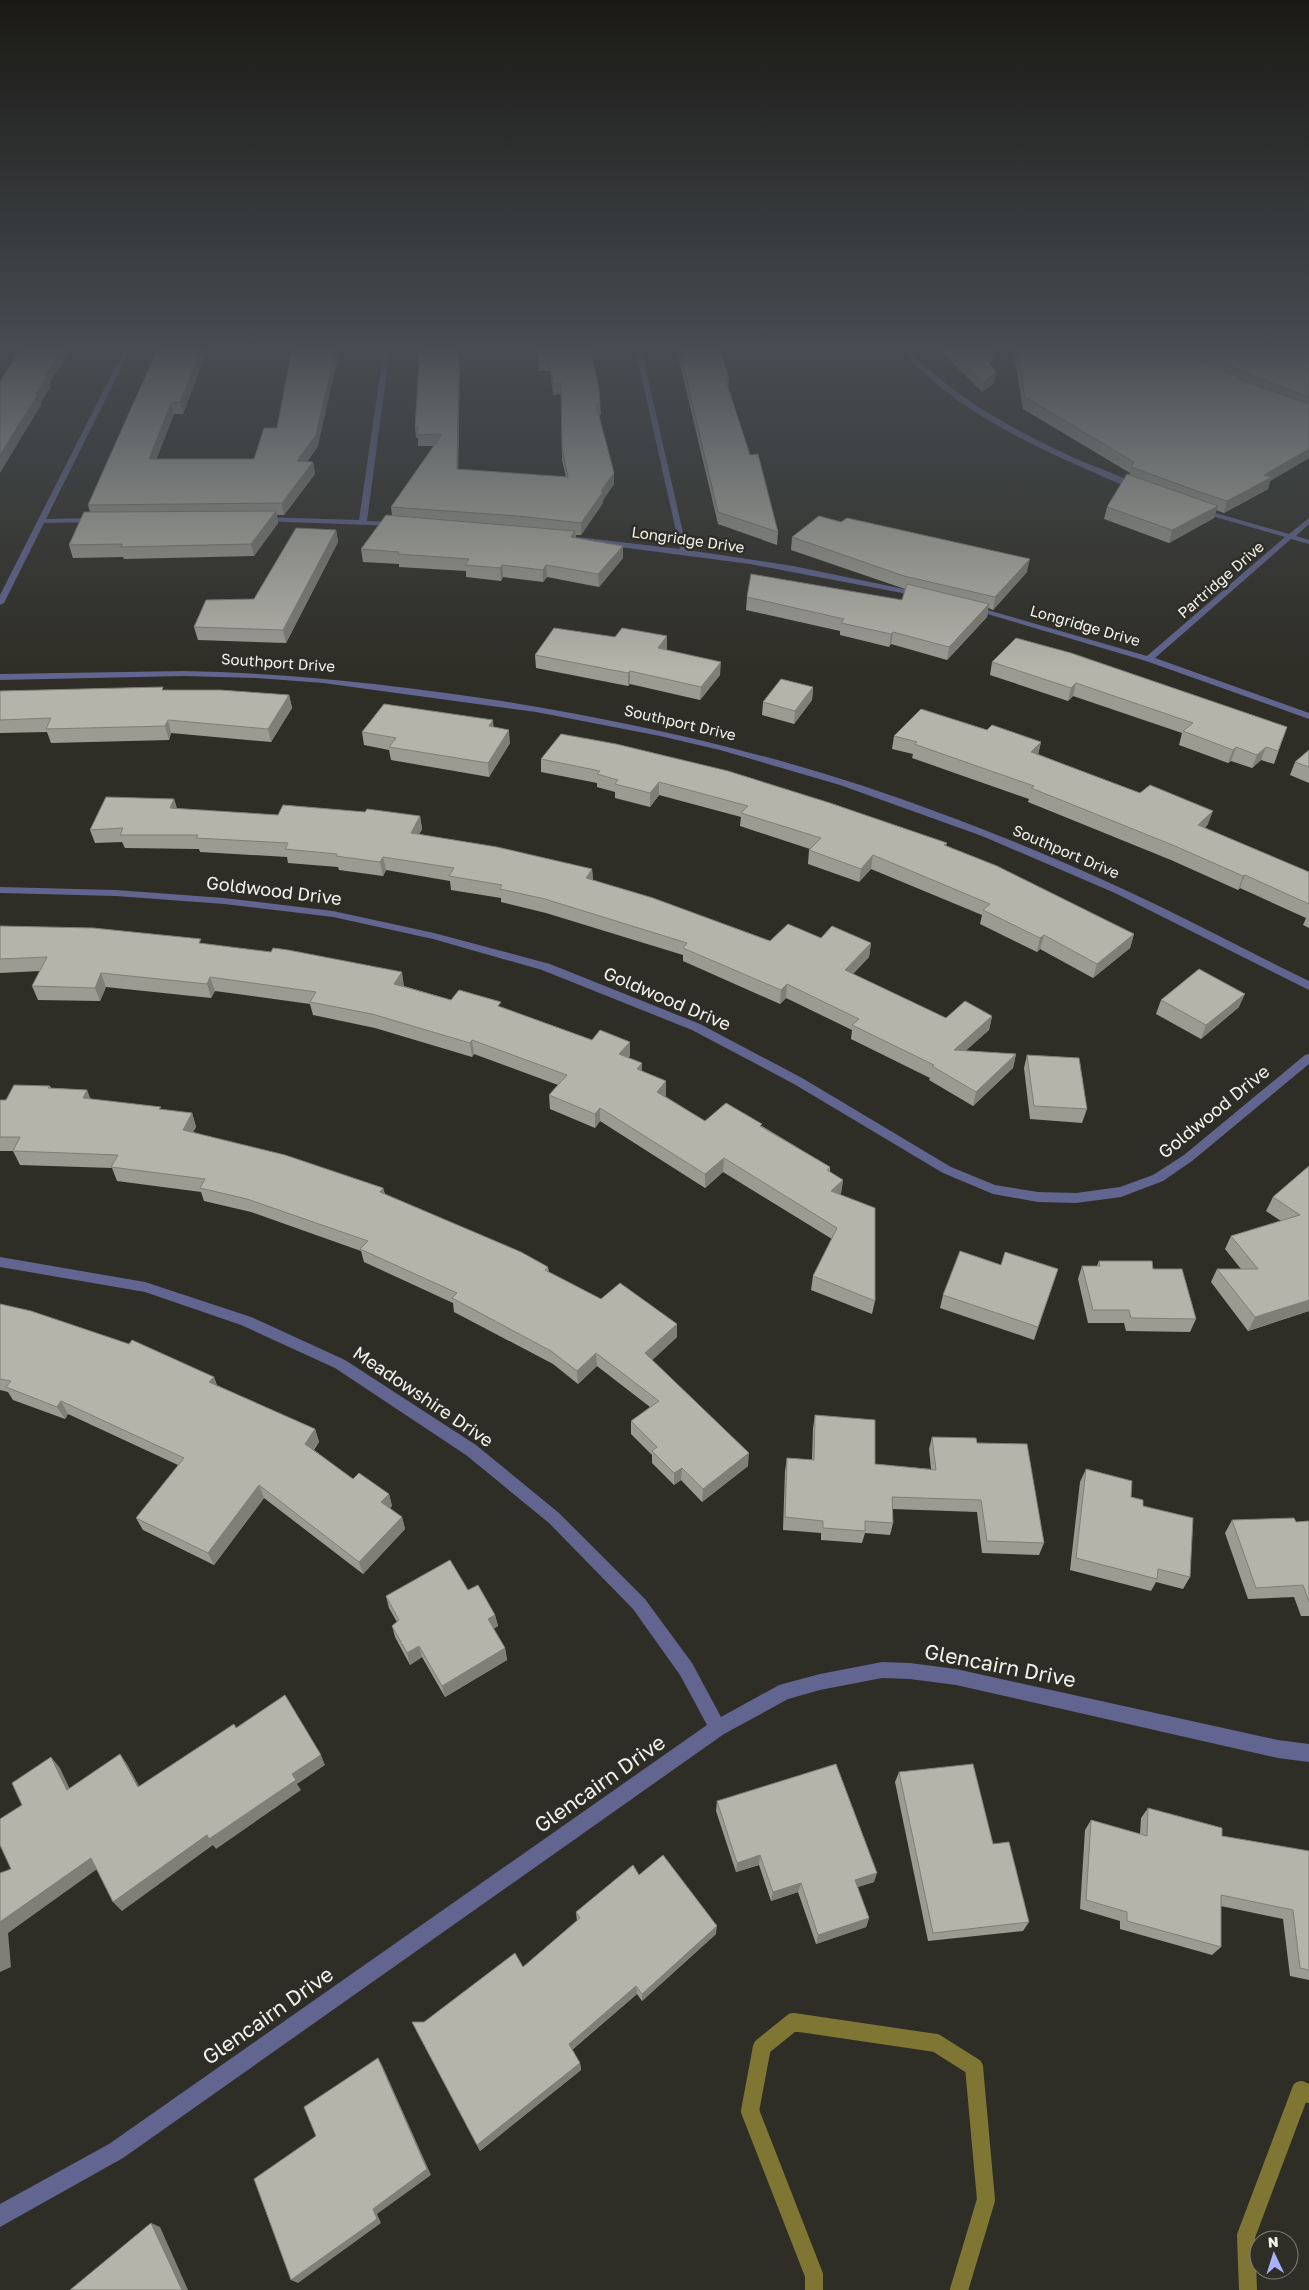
<svg xmlns="http://www.w3.org/2000/svg" width="1309" height="2290" viewBox="0 0 1309 2290" font-family="'Golos Text',sans-serif">
<style>
.lines{fill:none;stroke-linecap:round;stroke-linejoin:round}
.stream{stroke:#7e7632;stroke-width:18}
.minor{fill:#616590;fill-rule:evenodd}
.wall{fill:#9c9b92}
.shaded-wall{fill:#7f7e77}
.building{fill:#b5b4aa;stroke:#7f7e77}
.labels{text-anchor:middle;stroke-width:5;stroke-linejoin:round;paint-order:stroke}
.far-street-label{font-size:15px;fill:#f4f3ee;stroke:#2f2e26}
.street-label{font-size:18px;fill:#f4f3ee;stroke:#2f2e26}
.near-street-label{font-size:21px;fill:#f4f3ee;stroke:#2f2e26}
</style>
<rect width="100%" height="100%" fill="#2f2e26"/>
<g class="lines">
<g class="stream">
<path d="M814,2290V2275L750,2111L762,2047L793,2022L936,2043L974,2067L986,2200L959,2290"/>
<path d="M1248,2290L1246,2236L1301,2090L1309,2094"/>
</g>
<g class="minor">
<path d="M125,348H131L46,519L96,518L100,520L96,522L44,523L4,603L0,605V595Z"/>
<path d="M384,348H390L367,521L396,522L400,524L399,526L258,521L257,519L261,517L359,520Z"/>
<path d="M635,348H641L687,550L793,566L923,593V597L750,564L574,541V537H577L680,549Z"/>
<path d="M900,348H906C953,396 1008,427 1068,455C1086,464 1127,477 1141,488L1134,490C1052,454 960,418 900,348Z"/>
<path d="M1198,508L1289,534L1309,518V524L1296,536L1309,540V544L1291,539L1155,658L1309,713V719L1146,661L967,608L974,606L1147,656L1285,537L1198,512Z"/>
<path d="M184,671C291,673 396,685 502,701C650,725 797,759 937,812C1000,835 1063,861 1123,889C1186,918 1247,951 1309,981V990L1115,893L982,836L840,785L720,750L660,736L536,712L323,683L257,678L184,676L0,680V674Z"/>
<path d="M0,887L116,890L224,898L333,911L434,933L550,964L700,1024L802,1078L951,1167L995,1185L1038,1192L1076,1193L1120,1187L1153,1175L1184,1155L1305,1055L1309,1054V1064L1192,1161L1163,1181L1121,1197L1076,1203L1038,1202L993,1194L943,1173L794,1084L692,1030L542,970L433,939L333,917L224,904L116,896L0,893Z"/>
<path d="M0,1257L145,1282L251,1317L345,1360L476,1445L559,1513L645,1599L692,1663L721,1717L779,1685L820,1674L882,1662L910,1663L956,1669L1278,1740L1309,1744V1762L1278,1758L956,1685L910,1679L882,1678L820,1690L788,1699L724,1734L123,2158L0,2227V2204L109,2144L707,1725L680,1675L633,1609L549,1523L466,1455L335,1368L241,1325L145,1292L0,1267Z"/>
</g>
</g>
<g class="wall">
<path d="M208,348L183,414H174L156,459H254L318,446L307,462H313L315,474L284,515H277L278,523L254,556L124,559L123,557L73,558L69,545L90,512L88,505Z"/>
<path d="M538,348H592H590L600,404L601,415H599L614,473V484L603,500V503L581,535H576V538L623,546V558L599,587L547,577L543,582L503,577L501,581L466,577V571L399,567V564L363,562L361,549L392,515L391,507L434,446H418V438H416L415,427L460,354L458,470L566,477L562,460L561,394L553,395L550,371H539Z"/>
<path d="M676,348H719L729,378L728,388L750,455L778,532L777,545L718,524Z"/>
<path d="M938,348H990L994,352L992,362L989,363L996,372L994,383L982,392Z"/>
<path d="M1015,348H1309V458L1270,481L1268,489L1224,513L1216,510L1214,518L1169,543L1104,519L1107,507L1129,475L1130,473L1023,409L1014,354Z"/>
<path d="M336,530L338,542L286,643L198,640L194,627L254,599Z"/>
<path d="M792,537L1027,572L993,610L988,608L987,617L947,660L891,644L889,647L840,635V631L746,610L747,597L902,600L905,589L791,550Z"/>
<path d="M667,636L666,650L720,675L700,700L630,684L628,686L536,668L535,655L615,637Z"/>
<path d="M992,662L1287,727L1274,764L1261,760L1252,768L1231,761L1228,763L1179,745L1182,733L1073,696L1068,701L990,675Z"/>
<path d="M813,687L812,700L794,724L762,715L763,702Z"/>
<path d="M164,690L289,695L292,708L271,742L171,733L169,740L51,743L47,732L0,733V691Z"/>
<path d="M494,727L510,743L489,777L391,760L389,750L364,745L362,732Z"/>
<path d="M987,730L1041,742L1038,754L1208,824L1205,828L1309,872V928L1303,925L1306,918L1240,888L1238,890L1171,860L1028,802L1029,799L912,758L913,754L892,749L894,736Z"/>
<path d="M561,734L947,843L946,846L1134,934L1130,948L1093,978L1040,949L1037,952L980,924L982,915L871,869L859,882L808,864L809,850L810,849L740,826L741,817L659,795L650,807L615,798V792L597,787V783L541,772V759Z"/>
<path d="M1309,750V783L1290,775L1295,762Z"/>
<path d="M174,799L177,809L278,815L365,812L420,816L422,829L419,834L592,869L593,880L770,941L821,938L871,943L869,957L853,974L946,1018L992,1016L989,1030L965,1051L1016,1054L1013,1068L973,1106L929,1080L930,1078L851,1039L852,1030L786,998L780,1004L683,961V955L546,913L501,902V898L451,890L450,881L386,870L383,876L339,870L338,867L288,863L287,857L200,852L199,849L125,848L122,842L95,843L90,830Z"/>
<path d="M0,926L203,944L404,986L451,1000L501,1007L592,1040L630,1042V1056L628,1058L642,1063V1071L666,1081V1095L665,1096L705,1121L762,1126L830,1167V1172L843,1180L841,1193L840,1195L875,1301L872,1314L811,1290L813,1276L832,1239L723,1172L705,1188L600,1121L595,1128L550,1109L549,1095L558,1085L474,1054L472,1057L375,1028L313,1015L310,1004L215,991L211,998L106,987L100,1001L38,1000L32,986L40,971L0,973Z"/>
<path d="M1161,1000L1239,1007L1201,1039L1156,1014Z"/>
<path d="M1027,1055L1087,1109L1082,1123L1030,1119L1024,1068Z"/>
<path d="M50,1086L51,1088L87,1090L90,1099L162,1110L192,1113L196,1127L193,1132L383,1188L385,1194L548,1267L549,1272L601,1299L677,1324V1337L652,1360L748,1466L702,1502L681,1480L674,1485L652,1463V1455L631,1434V1421L650,1407L597,1366L578,1384L553,1364L454,1312L453,1303L364,1262L361,1251L251,1212L204,1201L201,1192L117,1181L112,1168L20,1165L13,1151H0V1100H6Z"/>
<path d="M1309,1166V1311L1248,1331L1211,1282L1217,1269H1241L1225,1249L1231,1236L1281,1221L1266,1211L1273,1197Z"/>
<path d="M1099,1261L1153,1269L1196,1319L1190,1332L1126,1331L1124,1323H1088L1078,1279L1082,1266H1097Z"/>
<path d="M1001,1265L1058,1269L1034,1340L940,1308L943,1295Z"/>
<path d="M0,1304L214,1377L217,1386L315,1429L319,1442L314,1450L353,1479L389,1494L392,1506L390,1508L402,1517L405,1529L363,1574L264,1498L214,1565L143,1530L136,1518L178,1465L68,1414L65,1419L13,1400L8,1392L0,1390Z"/>
<path d="M815,1415L875,1464L931,1469L929,1449L932,1437L977,1443L1044,1543L1039,1555L982,1553L977,1512L893,1509V1523L890,1535L865,1533L862,1543L821,1540V1533L783,1530L785,1471L787,1458L812,1460L813,1428Z"/>
<path d="M1086,1469L1131,1497L1143,1506L1190,1577L1183,1589L1156,1582L1151,1591L1070,1570L1080,1482Z"/>
<path d="M1232,1520L1296,1522L1309,1521V1616H1301L1294,1597L1248,1599L1225,1533Z"/>
<path d="M468,1590L495,1615L498,1626L493,1629L505,1648L507,1660L445,1697L422,1657L410,1665L395,1637L392,1626L397,1622L389,1608L386,1596Z"/>
<path d="M899,1772L993,1844L1029,1922L1023,1931L928,1941L895,1782Z"/>
<path d="M717,1801L874,1882L857,1887L869,1918L866,1927L816,1944L798,1892L771,1901L759,1865L736,1872L716,1811Z"/>
<path d="M1148,1808L1222,1836L1309,1851V1980L1290,1976L1283,1919L1221,1906V1947L1212,1955L1120,1929V1921L1080,1909L1085,1830L1091,1820L1140,1834L1141,1818Z"/>
<path d="M639,1875L716,1934L642,2001L637,1994L572,2050L580,2063L581,2070L480,2151L416,2030L424,2022L523,1967L577,1921L576,1912Z"/>
</g>
<g class="shaded-wall">
<path d="M63,348H72L50,382L51,386L41,403V405L0,473V455L36,394L45,375Z"/>
<path d="M202,348H208L183,414L180,402Z"/>
<path d="M336,348H340L318,446L299,473L297,461Z"/>
<path d="M459,348H461L460,354L458,481L457,469Z"/>
<path d="M994,352L992,362L981,363L982,353Z"/>
<path d="M996,372L994,383L982,392L984,382Z"/>
<path d="M171,403L174,414L152,471L149,459Z"/>
<path d="M1309,449V458L1270,481L1268,489L1224,513L1227,501L1264,475Z"/>
<path d="M313,462L315,474L284,515L282,503Z"/>
<path d="M614,473V484L603,500V503L581,535V523L601,491Z"/>
<path d="M1218,506L1214,518L1169,543L1172,530Z"/>
<path d="M276,511L278,523L254,556L251,544Z"/>
<path d="M336,530L338,542L286,643L283,630Z"/>
<path d="M575,531L576,543L571,537Z"/>
<path d="M623,546V558L599,587L598,574Z"/>
<path d="M1030,559L1027,572L993,610L995,597Z"/>
<path d="M502,565L503,577L501,581L500,568Z"/>
<path d="M546,565L547,577L543,582V570Z"/>
<path d="M989,604L987,617L947,660L949,647Z"/>
<path d="M893,632L891,644L889,647L891,634Z"/>
<path d="M667,636V649L658,661V648Z"/>
<path d="M721,662L720,675L700,700L701,687Z"/>
<path d="M630,671V684L628,686V673Z"/>
<path d="M1076,683L1073,696L1068,701L1071,688Z"/>
<path d="M813,687L812,700L794,724L795,711Z"/>
<path d="M289,695L292,708L271,742L268,729Z"/>
<path d="M168,720L171,733L169,740L165,726Z"/>
<path d="M493,720L494,733L489,726Z"/>
<path d="M509,730L510,743L489,777L488,763Z"/>
<path d="M1041,742L1038,755L1031,752Z"/>
<path d="M1236,747L1231,761L1228,763L1233,750Z"/>
<path d="M1266,747L1261,760L1252,768L1257,755Z"/>
<path d="M659,782V795L650,807V793Z"/>
<path d="M174,799L178,812L170,808Z"/>
<path d="M1213,811L1208,824L1194,838L1198,825Z"/>
<path d="M420,816L422,829L413,846L411,833Z"/>
<path d="M873,855L871,869L859,882L861,869Z"/>
<path d="M383,857L386,870L383,876L380,862Z"/>
<path d="M592,869L593,882L586,878Z"/>
<path d="M1245,875L1240,888L1238,890L1243,876Z"/>
<path d="M1134,934L1130,948L1093,978L1097,964Z"/>
<path d="M1044,935L1040,949L1037,952L1040,938Z"/>
<path d="M871,943L869,957L843,984L845,970Z"/>
<path d="M402,972L404,986L396,997L394,984Z"/>
<path d="M101,973L106,987L100,1001L95,988Z"/>
<path d="M210,977L215,991L211,998L207,984Z"/>
<path d="M787,984L786,998L780,1004L781,990Z"/>
<path d="M1245,994L1239,1007L1201,1039L1206,1025Z"/>
<path d="M992,1016L989,1030L951,1064L954,1050Z"/>
<path d="M472,1040L474,1054L472,1057L470,1043Z"/>
<path d="M630,1042V1056L620,1068L619,1054Z"/>
<path d="M1016,1054L1013,1068L973,1106L976,1092Z"/>
<path d="M642,1063V1077L637,1069Z"/>
<path d="M666,1081V1095L657,1105V1092Z"/>
<path d="M87,1090L92,1103L83,1098Z"/>
<path d="M600,1108V1121L595,1128V1114Z"/>
<path d="M192,1113L196,1127L187,1144L183,1130Z"/>
<path d="M724,1158L723,1172L705,1188V1174Z"/>
<path d="M843,1180L841,1193L829,1205L831,1191Z"/>
<path d="M383,1188L386,1201L380,1192Z"/>
<path d="M1309,1300V1311L1248,1331L1255,1317Z"/>
<path d="M677,1324V1337L645,1367V1353Z"/>
<path d="M596,1353L597,1366L578,1384L577,1371Z"/>
<path d="M214,1377L219,1390L209,1382Z"/>
<path d="M61,1401L68,1414L65,1419L57,1407Z"/>
<path d="M315,1429L319,1442L309,1456L305,1444Z"/>
<path d="M749,1453L748,1466L702,1502L703,1489Z"/>
<path d="M682,1468L681,1480L674,1485V1473Z"/>
<path d="M259,1485L264,1498L214,1565L208,1553Z"/>
<path d="M389,1494L392,1506L385,1514L381,1502Z"/>
<path d="M402,1517L405,1529L363,1574L359,1562Z"/>
<path d="M495,1615L498,1626L490,1631L488,1619Z"/>
<path d="M419,1646L422,1657L410,1665L407,1653Z"/>
<path d="M505,1648L507,1660L445,1697L442,1686Z"/>
<path d="M120,1754L127,1764L145,1797L138,1787Z"/>
<path d="M321,1755L325,1765L297,1784L301,1790L216,1849L213,1845L122,1911L113,1902L292,1774Z"/>
<path d="M51,1757L60,1768L75,1800L67,1790Z"/>
<path d="M760,1855L759,1865L736,1872L737,1863Z"/>
<path d="M91,1858L100,1867L8,1933L11,1967L0,1972V1922Z"/>
<path d="M877,1873L874,1882L852,1889L855,1880Z"/>
<path d="M801,1883L798,1892L771,1901L773,1892Z"/>
<path d="M869,1918L866,1927L816,1944L818,1935Z"/>
<path d="M717,1926L716,1934L642,2001V1994Z"/>
<path d="M636,1986L637,1994L570,2051L569,2044Z"/>
<path d="M378,2058L382,2065L431,2175L377,2214L381,2223L298,2283L291,2280L373,2209Z"/>
<path d="M580,2063L581,2070L480,2151L477,2145Z"/>
<path d="M151,2223L160,2227L188,2290H182Z"/>
</g>
<g class="building">
<path d="M21,348H63L45,375H48L36,394H38L0,455V382Z"/>
<path d="M158,348H202L180,402L171,403L149,459H254L264,428H277L289,364L293,348H336L316,435L297,461L313,462L282,503L88,505Z"/>
<path d="M420,348H459L457,469L568,477L562,448L561,383L553,384L549,360L539,361L538,348H590L599,388L600,404H596L614,473L601,491L603,492L581,523L518,516L391,507L442,434L417,435L418,427H415Z"/>
<path d="M679,348H719L729,378H725L750,455L758,454L778,532L718,512Z"/>
<path d="M950,348H990L994,352L982,353L996,372L984,382Z"/>
<path d="M1017,348H1177L1247,382L1309,404V449L1264,475L1272,477L1227,501L1197,491L1131,467L1134,462L1025,397Z"/>
<path d="M1194,348H1309V397L1253,376Z"/>
<path d="M1127,474L1218,506L1172,530L1107,507Z"/>
<path d="M276,511L251,544L121,547L122,544L69,545L84,512Z"/>
<path d="M386,515L575,531L571,537L623,546L598,574L546,565L543,570L502,565L500,568L465,565L469,559L398,554L399,552L361,549Z"/>
<path d="M819,516L841,522L847,518L1030,559L995,597L904,576L792,537Z"/>
<path d="M296,528L336,530L283,630L194,627L206,600L254,599Z"/>
<path d="M751,574L902,600L907,584L989,604L949,647L893,632L891,634L841,623L844,619L747,597Z"/>
<path d="M554,628L615,637L622,628L667,636L658,648L721,662L701,687L630,671L628,673L535,655Z"/>
<path d="M1016,638L1071,653L1287,727L1278,751L1266,747L1257,755L1236,747L1233,750L1183,731L1193,723L1076,683L1071,688L992,662Z"/>
<path d="M781,679L813,687L795,711L763,702Z"/>
<path d="M163,687L162,690H220L289,695L268,729L168,720L165,726L46,729L51,718L0,720V691Z"/>
<path d="M384,704L493,720L489,726L509,730L488,763L389,747L396,738L362,732Z"/>
<path d="M921,709L987,730L992,725L1041,742L1031,752L1140,793L1150,785L1213,811L1198,825L1309,872V904L1245,875L1243,876L1175,846L1031,788L1034,786L914,744L917,742L894,736Z"/>
<path d="M561,734L616,744L728,771L830,803L947,843L944,845L997,866L1134,934L1097,964L1044,935L1040,938L983,910L990,904L873,855L861,869L809,850L821,838L741,813L748,806L659,782L650,793L615,784L618,780L597,774L600,771L541,759Z"/>
<path d="M1309,750V767L1295,762Z"/>
<path d="M106,797L174,799L170,808L278,815L283,805L365,812L367,809L420,816L411,833L497,847L592,869L586,878L653,898L770,941L788,924L821,938L832,926L871,943L845,970L946,1018L965,1001L992,1016L954,1050L1016,1054L976,1092L932,1066L934,1065L852,1025L859,1019L787,984L781,990L683,948L687,943L545,899L500,889L502,885L449,876L454,868L383,857L380,862L336,856L337,854L285,849L288,843L196,838L198,835H120L123,828L90,830Z"/>
<path d="M0,926L93,928L201,939L199,943L271,952L273,948L288,950L402,972L394,984L451,1000L459,990L501,1002L498,1006L592,1040L600,1030L630,1042L619,1054L642,1063L637,1069L666,1081L657,1092L705,1121L726,1103L762,1124L760,1126L830,1167L827,1170L843,1180L831,1191L875,1208V1301L813,1276L837,1228L724,1158L705,1174L600,1108L595,1114L549,1095L567,1075L472,1040L470,1043L372,1014L310,1002L316,992L210,977L207,984L101,973L95,988L32,986L47,957L0,959Z"/>
<path d="M1199,969L1245,994L1206,1025L1161,1000Z"/>
<path d="M1027,1055L1079,1058L1087,1109L1034,1106Z"/>
<path d="M14,1085L50,1086L48,1088L87,1090L83,1098L161,1107L159,1109L192,1113L183,1130L285,1155L383,1188L380,1192L521,1252L548,1267L545,1270L601,1299L620,1283L677,1324L645,1353L749,1453L703,1489L682,1468L674,1473L652,1451L657,1447L631,1421L659,1401L596,1353L577,1371L551,1351L452,1298L457,1293L360,1249L368,1241L247,1199L200,1188L205,1179L111,1167L118,1155L13,1151L20,1137H0V1100H6Z"/>
<path d="M1309,1166V1300L1255,1317L1217,1269H1258L1231,1236L1300,1215L1273,1197Z"/>
<path d="M960,1251L1001,1265L1005,1252L1058,1269L1038,1327L943,1295Z"/>
<path d="M1099,1261H1152L1153,1269H1182L1196,1319L1131,1318L1129,1310H1093L1082,1266H1100Z"/>
<path d="M0,1304L31,1311L129,1344L132,1340L214,1377L209,1382L315,1429L305,1444L353,1479L359,1473L389,1494L381,1502L402,1517L359,1562L259,1485L208,1553L136,1518L184,1458L61,1401L57,1407L6,1387L11,1381L0,1379Z"/>
<path d="M815,1415L875,1420V1464L936,1470L932,1437L976,1438L977,1443L1027,1444L1044,1543L987,1541L981,1500L892,1497L893,1523L865,1521V1531L823,1528V1521L785,1517L787,1458L814,1460Z"/>
<path d="M1086,1469L1132,1481L1131,1497L1143,1500V1506L1193,1518L1190,1577L1158,1569L1157,1579L1076,1558Z"/>
<path d="M1294,1518L1296,1522L1309,1521V1602L1303,1585L1256,1588L1232,1520Z"/>
<path d="M450,1560L468,1590L478,1585L495,1615L488,1619L505,1648L442,1686L419,1646L407,1653L392,1626L399,1620L386,1596Z"/>
<path d="M285,1695L321,1755L292,1774L296,1780L209,1839L207,1835L113,1902L91,1858L0,1922V1873L11,1869L0,1845V1819L22,1805L12,1783L51,1757L67,1790L120,1754L138,1787L234,1724L236,1728Z"/>
<path d="M836,1764L877,1873L855,1880L869,1918L818,1935L801,1883L773,1892L760,1855L737,1863L717,1801Z"/>
<path d="M973,1764L993,1844L1009,1842L1029,1922L933,1933L899,1772Z"/>
<path d="M1148,1808L1222,1828V1836L1309,1851V1970L1300,1968L1293,1910L1221,1895V1947L1127,1921V1912L1086,1900L1091,1820L1147,1836Z"/>
<path d="M663,1855L717,1926L642,1994L636,1986L569,2044L580,2063L477,2145L412,2022H424L515,1953L523,1967L580,1918L576,1912L633,1865L639,1875Z"/>
<path d="M378,2058L427,2169L373,2209L377,2219L291,2280L254,2179L316,2136L304,2107Z"/>
<path d="M151,2223L182,2290H70Z"/>
</g>
<linearGradient id="sky" x2="0" y2="1"><stop stop-color="#1a1915"/><stop offset="0.52" stop-color="#474c52"/><stop offset="1" stop-color="#474c52" stop-opacity="0"/></linearGradient>
<rect width="1309" height="669" fill="url(#sky)"/>
<g class="labels">
<g class="far-street-label">
<text transform="translate(688 540) rotate(8)" y="5">Longridge Drive</text>
<text transform="translate(1221 580) rotate(-41)" y="5">Partridge Drive</text>
<text transform="translate(1085 626) rotate(16)" y="5">Longridge Drive</text>
<text transform="translate(278 663) rotate(4)" y="5">Southport Drive</text>
<text transform="translate(680 723) rotate(13)" y="5">Southport Drive</text>
<text transform="translate(1066 852) rotate(23)" y="5">Southport Drive</text>
</g>
<g class="street-label">
<text transform="translate(274 891) rotate(7)" y="6">Goldwood Drive</text>
<text transform="translate(667 999) rotate(23)" y="6">Goldwood Drive</text>
<text transform="translate(1214 1112) rotate(-39)" y="6">Goldwood Drive</text>
<text transform="translate(423 1397) rotate(34)" y="6">Meadowshire Drive</text>
</g>
<g class="near-street-label">
<text transform="translate(1000 1666) rotate(11)" y="7">Glencairn Drive</text>
<text transform="translate(600 1784) rotate(-35)" y="7">Glencairn Drive</text>
<text transform="translate(268 2016) rotate(-35)" y="7">Glencairn Drive</text>
</g>
</g>
<g transform="translate(1274 2255) rotate(356)"><circle r="24" fill="#2f2e26" stroke="#7e7d76"/>
<path d="M0-4L9 19L0 12L-9 19Z" fill="#a9b0fc"/>
<text y="-8" font-size="14" font-weight="bold" text-anchor="middle" fill="#f4f3ee">N</text>
</g>
</svg>
